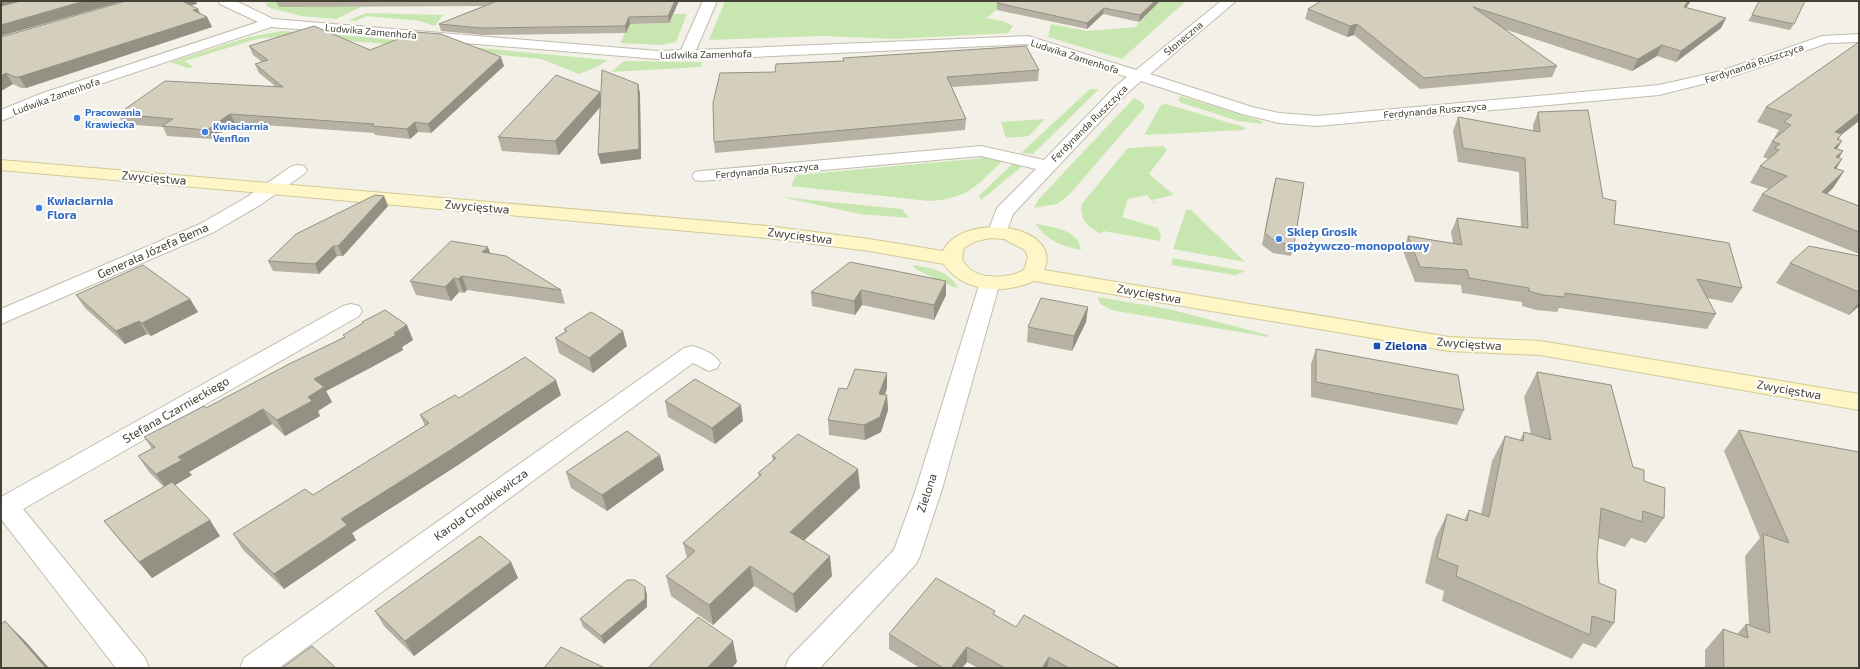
<svg xmlns="http://www.w3.org/2000/svg" width="1860" height="669" viewBox="0 0 1860 669" font-family="'Exo 2',sans-serif">
<style>
.green{fill:#c8e7b0}
.lines{fill:none;stroke-linecap:round;stroke-linejoin:round}
.minor-casing{stroke:#c1bcac;stroke-width:2}
.secondary-casing{stroke:#d2c997;stroke-width:2}
.minor{fill:#fff;fill-rule:evenodd}
.secondary{fill:#fef6c6;fill-rule:evenodd}
.wall{fill:#b6b1a2}
.shaded-wall{fill:#949084}
.building{fill:#d4cebc;stroke:#949084}
.shop-dot{fill:#3f7fe0;stroke:#fff;stroke-width:1.5}
.transit-dot{fill:#1a4fb4;stroke:#fff;stroke-width:1.5}
.labels{text-anchor:middle;stroke-width:4;stroke-linejoin:round;paint-order:stroke}
.far-street-label{font-size:10px;fill:#464136;stroke:#fff}
.far-shop-label{font-size:10px;font-weight:bold;fill:#366cbe;stroke:#fff;text-anchor:start}
.street-label{font-size:12px;fill:#464136;stroke:#fff}
.shop-label{font-size:12px;font-weight:bold;fill:#366cbe;stroke:#fff;text-anchor:start}
.transit-label{font-size:12px;font-weight:bold;fill:#164399;stroke:#fff;text-anchor:start}
</style>
<rect width="100%" height="100%" fill="#f3f1e7"/>
<g class="green">
<path d="M272,1H373L336,19L301,16L270,8L265,4Z"/>
<path d="M725,1H1008L986,18L1003,21L1013,26L1008,33L896,39L822,36L709,40Z"/>
<path d="M1160,1H1186L1122,59L1048,37L1051,24L1087,31L1135,27Z"/>
<path d="M366,13L443,15L435,26L420,21L367,16L355,21L349,20Z"/>
<path d="M673,14H687L676,42L661,45L620,43L630,24L669,23Z"/>
<path d="M282,31L314,33L257,39L185,61L193,67L188,68L170,62L249,37Z"/>
<path d="M331,34L607,60L599,66L579,74L541,59L321,38Z"/>
<path d="M624,61L702,62L701,67L611,72Z"/>
<path d="M1090,89H1099L1033,154L1021,153Z"/>
<path d="M1181,96L1261,121L1263,124L1238,121L1182,103L1178,100Z"/>
<path d="M1134,98L1142,102L1145,107L1069,195L1057,204L1034,208L1038,200Z"/>
<path d="M1166,104L1244,127L1245,130L1144,135L1161,105Z"/>
<path d="M1045,119L1029,136L1006,138L1001,122Z"/>
<path d="M1163,146L1167,150L1149,174L1174,195L1152,200L1156,204H1154L1147,195L1128,199L1122,217L1158,228L1161,235L1160,241L1103,231L1101,234C1088,227 1081,221 1081,205L1128,148Z"/>
<path d="M995,157L1004,159C978,185 968,199 929,201L791,186L796,175Z"/>
<path d="M1014,162L1021,167L981,200L979,196Z"/>
<path d="M781,197L902,209L909,218L860,214Z"/>
<path d="M1190,209L1245,262L1173,249L1186,210Z"/>
<path d="M1036,224C1052,227 1079,229 1081,250C1064,247 1045,240 1036,224Z"/>
<path d="M1173,258L1246,271L1235,275L1171,265Z"/>
<path d="M912,265C930,268 949,270 958,288L953,287L917,270Z"/>
<path d="M1098,297L1169,309L1268,335V337L1111,310L1100,304Z"/>
</g>
<g class="lines">
<defs>
<g id="minor">
<path d="M218,1H236L273,19L658,51L681,50L703,1H717L696,50L1028,36L1136,70L1221,1H1236L1150,74L1252,107L1279,113L1317,116L1659,85L1721,71L1822,36L1859,34V42L1828,43L1731,77L1659,95L1317,126L1279,123L1242,114L1141,81L1127,93L1013,214L1005,236L998,238L991,236L988,232L997,208L1036,169L981,156L701,181L695,180L692,176L695,172L701,171L981,146L1044,160L1115,87L1127,77L1027,44L730,58L658,59L271,27L52,100L1,121V110L40,94L258,22L220,4Z"/>
<path d="M298,165L304,166L307,170L304,174L260,205L214,232L1,324V309L200,224L247,197L292,166Z"/>
<path d="M990,276L997,278L1000,282L942,489L920,556L916,564L820,668H785L789,658L894,550L916,489L980,282L983,278Z"/>
<path d="M351,304L359,306L362,311L359,316L23,509L145,658L149,668H116L1,519V497L343,306Z"/>
<path d="M692,346C702,348 715,354 720,363L717,368L709,371L693,363L279,668H240L244,658L684,348Z"/>
</g>
<path id="secondary" d="M1,160L768,226L869,239L943,251C962,211 1064,224 1044,270L1449,337L1540,341L1859,394V410L1540,355L1449,351L1034,281C1005,294 963,293 944,264L869,251L768,238L1,170ZM991,238L1004,239L1025,250L1028,257L1024,270C1007,280 970,281 962,258L964,248L976,241Z"/>
</defs>
<use href="#minor" class="minor-casing"/>
<use href="#secondary" class="secondary-casing"/>
<use href="#minor" class="minor"/>
<use href="#secondary" class="secondary"/>
</g>
<g class="wall">
<path d="M276,1H679L669,23L630,24L626,33L483,35L441,31L439,24L484,6L279,7Z"/>
<path d="M1160,1L1139,22L1103,14L1087,29L997,10V3Z"/>
<path d="M1321,1L1686,8L1726,18L1721,28L1676,62L1657,56L1632,71L1504,29L1557,66L1552,77L1420,89L1354,35L1347,37L1305,19L1308,9Z"/>
<path d="M197,4L191,5L200,14L207,17L212,27L26,88H21L13,84L1,91V37Z"/>
<path d="M1752,15L1794,24L1790,30L1748,21Z"/>
<path d="M1859,42V121L1841,135L1838,140L1837,149L1843,151L1839,158L1836,169L1844,171L1833,188L1827,194L1859,206V254L1752,211L1762,194L1769,189L1750,183L1760,166L1767,160L1768,159L1763,157L1772,141L1775,138H1774L1779,130L1757,122L1766,107Z"/>
<path d="M249,46L370,50L504,66L431,133L418,132L410,139L375,135L374,133L235,123L212,139L167,136L163,127L123,124L118,114L275,86L259,73L255,64L262,62L253,55Z"/>
<path d="M1039,70L1038,81L952,87L966,119L965,130L715,153L714,142L720,73Z"/>
<path d="M638,84L640,94L641,159L601,164L598,154L600,107L559,155L502,151L498,137L601,97Z"/>
<path d="M1538,112L1603,198L1614,224L1742,288L1732,303L1707,298L1716,314L1707,329L1559,308L1557,312L1536,310L1522,306V302L1462,293L1461,285L1415,282L1403,251L1408,236L1453,243L1451,232L1457,218L1521,227L1519,172L1458,162L1453,131L1458,117L1533,131V125Z"/>
<path d="M1276,178L1294,245L1291,256L1273,253L1262,245L1273,189Z"/>
<path d="M384,196L388,206L343,256H337L319,274L273,271L268,261Z"/>
<path d="M490,253L561,290L565,304L467,290L464,293L459,292L451,301L416,295L410,281Z"/>
<path d="M1859,256V306L1849,315L1776,283L1790,263Z"/>
<path d="M850,262L946,295L934,320L862,305L855,315L812,306L811,292Z"/>
<path d="M76,295L190,299L198,312L151,336L147,334L125,344L85,308Z"/>
<path d="M1088,307L1086,322L1072,351L1027,342L1028,327Z"/>
<path d="M362,322L413,340L402,347L403,350L370,368L369,367L370,368L326,391L332,402L318,411L320,416L285,436L272,424L189,472L192,475L175,485L220,536L152,578L116,536L104,521L164,487L149,472L138,456L152,449L144,437L206,408L344,337L343,335L362,324Z"/>
<path d="M564,329L627,346L593,373L559,353L555,338L565,332Z"/>
<path d="M1316,349L1464,410L1457,425L1311,397V364Z"/>
<path d="M1537,372L1633,467L1644,481L1664,518L1646,543L1631,538L1625,547L1598,538L1597,557L1599,583L1614,623L1596,648L1583,643L1572,659L1442,601L1444,591L1425,583L1435,539L1447,514L1464,520L1469,510L1481,514L1492,461L1505,436L1520,440L1524,432L1531,434L1524,397Z"/>
<path d="M887,373V388L885,394L887,395L888,410L881,432L865,440L829,435L828,420L847,389Z"/>
<path d="M561,395L458,465L352,533L356,540L284,589L243,550L233,534L313,495L425,426L420,415L459,398Z"/>
<path d="M665,401L743,421L715,444L668,417Z"/>
<path d="M1739,430L1859,668H1705V650L1723,629L1737,634L1746,624L1749,625L1745,556L1760,538L1724,451Z"/>
<path d="M772,456L860,488L804,540L832,576L796,613L754,586L713,625L671,596L666,576L687,558L683,543L759,476L758,473L773,461Z"/>
<path d="M664,470L607,511L571,488L566,472Z"/>
<path d="M511,562L518,578L414,656L384,626L375,611Z"/>
<path d="M645,587L647,595V607L604,644L583,627L580,619Z"/>
<path d="M995,611L994,615L1016,627L1117,668H978L967,662L962,668H920L889,649V634Z"/>
</g>
<g class="shaded-wall">
<path d="M1,1H21L1,6Z"/>
<path d="M84,1H124L1,36V25Z"/>
<path d="M178,1H196L197,4L182,8Z"/>
<path d="M675,1H679L669,23L668,16Z"/>
<path d="M1155,1H1160L1139,22L1140,15Z"/>
<path d="M1688,1H1691L1679,18L1684,7Z"/>
<path d="M1104,8L1103,14L1087,29V23Z"/>
<path d="M198,9L202,18L207,17L212,27L26,88L19,77Z"/>
<path d="M629,17L630,24L626,33L625,26Z"/>
<path d="M1726,18L1721,28L1676,62L1681,51Z"/>
<path d="M1357,24L1354,35L1347,37L1350,26Z"/>
<path d="M1662,45L1657,56L1632,71L1638,59Z"/>
<path d="M501,57L504,66L431,133L428,124Z"/>
<path d="M6,73L13,84L1,91V76Z"/>
<path d="M638,84L640,94L641,159L601,164L598,154Z"/>
<path d="M600,92L602,105L559,155L555,141Z"/>
<path d="M1859,113V121L1841,135L1832,150L1837,139L1835,132Z"/>
<path d="M230,114L235,123L212,139L207,130Z"/>
<path d="M415,122L418,132L410,139L407,129Z"/>
<path d="M1842,141L1832,157L1834,148Z"/>
<path d="M1843,151L1833,167L1836,157Z"/>
<path d="M1842,159L1832,176L1834,168Z"/>
<path d="M1844,171L1833,188L1811,208L1822,192Z"/>
<path d="M384,196L388,206L343,256L338,246Z"/>
<path d="M333,246L337,256L319,274L315,264Z"/>
<path d="M488,247L493,261L482,252Z"/>
<path d="M462,276L467,290L464,293L458,279Z"/>
<path d="M454,278L459,292L451,301L445,287Z"/>
<path d="M946,281V295L934,320V305Z"/>
<path d="M861,290L862,305L855,315L854,301Z"/>
<path d="M190,299L198,312L151,336L142,323Z"/>
<path d="M1859,302V306L1849,315Z"/>
<path d="M1088,307L1086,322L1072,351L1074,336Z"/>
<path d="M139,321L147,334L125,344L116,331Z"/>
<path d="M407,325L413,340L402,347L403,350L370,368L363,353Z"/>
<path d="M623,331L627,346L593,373L589,358Z"/>
<path d="M363,353L370,368L326,391L332,402L318,411L320,416L285,436L277,420L308,397L314,379Z"/>
<path d="M887,373V388L880,409L879,394Z"/>
<path d="M556,380L561,395L458,465L352,533L356,540L284,589L274,574L341,519Z"/>
<path d="M887,395L888,410L881,432L865,440L864,425Z"/>
<path d="M741,405L743,421L715,444L712,428Z"/>
<path d="M263,409L272,424L189,472L192,475L167,490L156,474L178,457Z"/>
<path d="M660,455L664,470L607,511L602,495Z"/>
<path d="M858,469L860,488L793,551L790,532Z"/>
<path d="M210,520L220,536L152,578L139,562Z"/>
<path d="M830,556L832,576L796,613L793,594Z"/>
<path d="M511,562L518,578L414,656L405,641Z"/>
<path d="M750,566L754,586L713,625L709,605Z"/>
<path d="M645,587L647,595V607L604,644L601,636Z"/>
<path d="M5,621L26,642L49,668H46Z"/>
<path d="M733,641L737,662L732,668H707Z"/>
<path d="M967,647V662L962,668H951Z"/>
<path d="M1049,657L1048,668H1042Z"/>
</g>
<g class="building">
<path d="M21,1H84L1,25V6Z"/>
<path d="M126,1H182L198,9L193,10L207,17L19,77H15L6,73L1,76V37Z"/>
<path d="M497,1H675L668,16L629,17L625,26L481,28L439,24Z"/>
<path d="M1000,1H1155L1140,15L1104,8L1087,23L997,3Z"/>
<path d="M1321,1H1688L1684,7L1726,18L1681,51L1662,45L1638,59L1473,7L1557,66L1424,78L1357,24L1350,26L1308,9Z"/>
<path d="M1759,1H1805L1794,24L1752,15Z"/>
<path d="M314,26L370,50L416,32L441,34L501,57L428,124L415,122L407,129L372,126L374,124L230,114L207,130L162,126L173,119L118,114L165,81L283,87L255,64L268,60L249,46Z"/>
<path d="M1859,42V113L1835,132L1842,134L1837,139L1842,141L1834,148L1843,151L1836,157L1842,159L1834,168L1844,171L1822,192L1859,206V232L1762,194L1787,176L1760,166L1779,150L1774,148L1780,144L1772,141L1791,125L1784,122L1792,115L1766,107Z"/>
<path d="M1026,46L1039,70L947,77L966,119L714,142L713,103L720,73L775,72L776,64L844,61L843,58Z"/>
<path d="M602,70L638,84L639,149L598,154Z"/>
<path d="M556,75L600,92L555,141L498,137Z"/>
<path d="M1588,110L1603,198L1616,201L1614,224L1729,243L1742,288L1697,279L1716,314L1565,293V297L1543,295L1529,291V288L1469,278L1467,270L1420,267L1408,236L1462,245L1457,218L1528,228L1525,158L1463,148L1458,117L1540,132L1538,112Z"/>
<path d="M1276,178L1304,183L1294,245L1276,242L1265,233Z"/>
<path d="M375,195L384,196L338,246H333L315,264L268,261L296,234Z"/>
<path d="M451,241L488,247L482,252L506,256L561,290L462,276L458,279L454,278L445,287L410,281Z"/>
<path d="M1809,246L1859,256V292L1790,263Z"/>
<path d="M850,262L946,281L934,305L861,290L854,301L811,292Z"/>
<path d="M143,265L190,299L142,323L139,321L116,331L76,295Z"/>
<path d="M1041,298L1088,307L1074,336L1028,327Z"/>
<path d="M385,310L407,325L394,333L396,335L363,353L362,352L363,353L314,379L324,387L308,397L312,401L277,420L263,409L178,457L182,460L156,474L138,456L155,447L144,437L204,406L206,408L289,364L345,337L343,335L363,323L362,322Z"/>
<path d="M591,312L623,331L589,358L555,338L567,331L564,329Z"/>
<path d="M1316,349L1458,375L1464,410L1316,382Z"/>
<path d="M525,357L556,380L452,449L341,519L347,525L274,574L233,534L305,489L313,495L429,423L420,415L455,395L459,398Z"/>
<path d="M855,369L887,373L879,394L887,395L880,417L864,425L828,420L839,388L847,389Z"/>
<path d="M1537,372L1611,385L1633,467L1644,470V481L1665,488L1664,518L1643,511L1642,522L1601,508L1597,557L1599,583L1616,590L1614,623L1592,616L1590,635L1456,576L1458,566L1437,558L1447,514L1467,521L1469,510L1489,517L1505,436L1523,441L1524,432L1551,440Z"/>
<path d="M695,379L741,405L712,428L665,401Z"/>
<path d="M1739,430L1859,452V668H1724L1723,629L1748,638L1746,624L1770,633L1763,534L1789,543Z"/>
<path d="M627,431L660,455L602,495L566,472Z"/>
<path d="M798,434L858,469L790,532L830,556L793,594L750,566L709,605L666,576L695,551L683,543L761,475L758,473L776,458L772,456Z"/>
<path d="M172,482L210,520L139,562L104,521Z"/>
<path d="M480,536L511,562L405,641L375,611Z"/>
<path d="M936,578L995,611L993,614L1016,627L1024,615L1118,667L1117,668H1069L1049,657L1042,668H1005L967,647L951,668H943L889,634Z"/>
<path d="M627,580H635L645,587V599L601,636L580,619Z"/>
<path d="M698,617L733,641L707,668H648Z"/>
<path d="M5,621L46,668H1V624Z"/>
<path d="M312,646L336,668H282Z"/>
<path d="M561,647L605,668H544Z"/>
</g>
<g class="shop-dot">
<circle cx="77" cy="118" r="4"/>
<circle cx="205" cy="132" r="4"/>
<circle cx="39" cy="208" r="4"/>
<circle cx="1279" cy="239" r="4"/>
</g>
<rect class="transit-dot" x="1373" y="342" width="8" height="8" rx="2"/>
<g class="labels">
<g class="far-street-label">
<text transform="translate(371 31) rotate(5)" y="4">Ludwika Zamenhofa</text>
<text transform="translate(1183 38) rotate(-40)" y="4">Słoneczna</text>
<text transform="translate(706 54) rotate(-1)" y="4">Ludwika Zamenhofa</text>
<text transform="translate(1075 56) rotate(18)" y="4">Ludwika Zamenhofa</text>
<text transform="translate(1754 63) rotate(-19)" y="4">Ferdynanda Ruszczyca</text>
<text transform="translate(56 96) rotate(-20)" y="4">Ludwika Zamenhofa</text>
<text transform="translate(1435 110) rotate(-5)" y="4">Ferdynanda Ruszczyca</text>
<text transform="translate(1089 123) rotate(-45)" y="4">Ferdynanda Ruszczyca</text>
<text transform="translate(767 170) rotate(-5)" y="4">Ferdynanda Ruszczyca</text>
</g>
<g class="far-shop-label">
<text x="85" y="116">Pracowania<tspan x="85" dy="12">Krawiecka</tspan></text>
<text x="213" y="130">Kwiaciarnia<tspan x="213" dy="12">Venflon</tspan></text>
</g>
<g class="street-label">
<text transform="translate(154 178) rotate(5)" y="4">Zwycięstwa</text>
<text transform="translate(477 207) rotate(5)" y="4">Zwycięstwa</text>
<text transform="translate(800 236) rotate(7)" y="4">Zwycięstwa</text>
<text transform="translate(153 251) rotate(-24)" y="4">Generała Józefa Bema</text>
<text transform="translate(1149 294) rotate(10)" y="4">Zwycięstwa</text>
<text transform="translate(1469 344) rotate(4)" y="4">Zwycięstwa</text>
<text transform="translate(1789 390) rotate(10)" y="4">Zwycięstwa</text>
<text transform="translate(176 410) rotate(-30)" y="4">Stefana Czarnieckiego</text>
<text transform="translate(927 493) rotate(-72)" y="4">Zielona</text>
<text transform="translate(481 505) rotate(-36)" y="4">Karola Chodkiewicza</text>
</g>
<g class="shop-label">
<text x="47" y="205">Kwiaciarnia<tspan x="47" dy="14">Flora</tspan></text>
<text x="1287" y="236">Sklep Grosik<tspan x="1287" dy="14">spożywczo-monopolowy</tspan></text>
</g>
<g class="transit-label">
<text x="1385" y="350">Zielona</text>
</g>
</g>
<rect width="1860" height="669" fill="none" stroke="#464136" stroke-width="4"/>
</svg>
